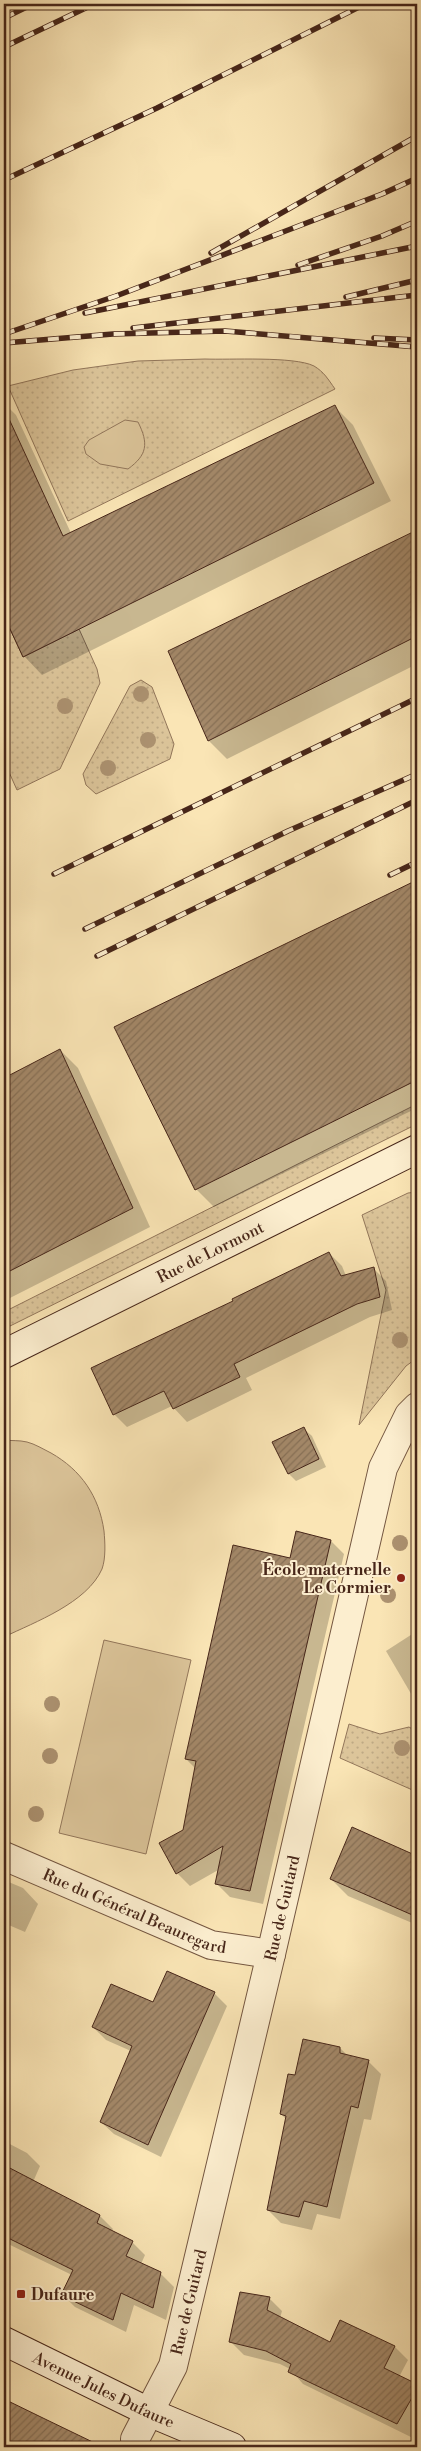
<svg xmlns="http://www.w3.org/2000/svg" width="421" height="2451" viewBox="0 0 421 2451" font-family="'Libre Bodoni',serif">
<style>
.grass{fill:url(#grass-dots);stroke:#92765a}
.garden{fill:#dcc59a;stroke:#92765a}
.shadow{fill:#0003}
.building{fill:url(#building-hatch);stroke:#472619}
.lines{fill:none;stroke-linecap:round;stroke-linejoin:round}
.minor-casing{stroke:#745640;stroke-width:30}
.secondary-casing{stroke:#472619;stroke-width:30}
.minor{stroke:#fceecf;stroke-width:28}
.secondary{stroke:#fceecf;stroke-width:28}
.rail-casing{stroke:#472619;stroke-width:5.5}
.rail{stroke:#fceecf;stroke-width:4;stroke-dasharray:11;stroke-linecap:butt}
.tree{fill:#ac9271}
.poi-dot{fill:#8f2418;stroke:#fceecf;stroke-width:2}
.labels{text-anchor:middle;stroke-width:4;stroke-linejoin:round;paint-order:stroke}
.street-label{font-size:16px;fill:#472619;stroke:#fceecf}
.poi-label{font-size:16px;font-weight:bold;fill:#472619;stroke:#fceecf;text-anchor:end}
</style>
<defs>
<pattern id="grass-dots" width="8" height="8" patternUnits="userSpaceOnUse" patternTransform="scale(1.25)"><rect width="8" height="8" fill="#dcc59a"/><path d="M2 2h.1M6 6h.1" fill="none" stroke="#bea984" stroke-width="1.8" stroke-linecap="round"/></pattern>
<pattern id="building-hatch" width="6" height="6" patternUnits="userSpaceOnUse" patternTransform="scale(1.25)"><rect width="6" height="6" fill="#a4896a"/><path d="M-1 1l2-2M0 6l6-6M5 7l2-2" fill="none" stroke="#877056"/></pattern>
</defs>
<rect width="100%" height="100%" fill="#fae5b5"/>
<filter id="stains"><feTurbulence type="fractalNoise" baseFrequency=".004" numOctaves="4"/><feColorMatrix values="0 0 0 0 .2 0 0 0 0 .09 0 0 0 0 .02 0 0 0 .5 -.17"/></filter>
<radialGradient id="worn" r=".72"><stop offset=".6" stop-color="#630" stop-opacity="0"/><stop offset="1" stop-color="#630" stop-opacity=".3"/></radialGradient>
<g class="grass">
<path d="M205,359C229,360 294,356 314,366C324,372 328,379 335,389L68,521L8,386L73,370L138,361Z"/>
<path d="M4,616L23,657L79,629L97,669L100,683L60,769L17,790L4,761Z"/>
<path d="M141,680L152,687L174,744L170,759L96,794L86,785L83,774L130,686Z"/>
<path d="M417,1104V1124L4,1329V1312Z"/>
<path d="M417,1192V1358L406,1366L359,1425L386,1290L362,1215L408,1193Z"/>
<path d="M349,1724L380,1734L409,1727L417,1732V1792L340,1758Z"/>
</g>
<g class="garden">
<path d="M125,420L138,422C149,444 147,455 128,469L100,464L86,454L84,447L89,440Z"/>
<path d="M4,1440C11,1441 19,1440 27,1442C35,1444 43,1449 51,1453C81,1470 99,1496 104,1531C105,1542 106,1558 102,1569C87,1603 35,1622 4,1637Z"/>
<path d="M104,1640L191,1660L146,1854L59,1833Z"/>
</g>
<g class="shadow">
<path d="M4,403L16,415L71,533L335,407L353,425L391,501L42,675L24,656L4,612Z"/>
<path d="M417,531V664L227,759L209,741L170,652Z"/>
<path d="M417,881V1108L214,1207L196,1189L116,1028Z"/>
<path d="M60,1050L78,1068L150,1227L4,1301V1079Z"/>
<path d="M329,1253L342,1266L346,1276L373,1268L386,1281L392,1310L370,1317L246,1378L252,1390L187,1422L172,1406L127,1427L114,1414L235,1302Z"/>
<path d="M304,1429L312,1436L326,1467L296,1481L289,1474Z"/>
<path d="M331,1541L344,1554L263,1904L230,1897L217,1884L220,1869L190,1886L177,1873L196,1769L186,1759L291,1560Z"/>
<path d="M417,1631V1704L386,1651Z"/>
<path d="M352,1829L417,1857V1925L348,1896L331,1879Z"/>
<path d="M4,1880L23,1888L38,1904L25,1932L4,1923Z"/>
<path d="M214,1993L227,2006L161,2157L114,2134L101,2122L131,2051L106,2040L93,2027L154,2004Z"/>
<path d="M340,2048L348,2056L368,2061L381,2074L371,2120L364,2119L340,2219L317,2214L312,2230L281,2223L268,2210L287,2120L281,2114L296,2077Z"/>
<path d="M4,2141L27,2153L40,2166L33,2182L100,2216L113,2229L111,2232L132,2242L145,2255L141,2264L160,2273L174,2287L166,2320L134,2305L126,2332L75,2307L62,2294L72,2275L4,2242Z"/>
<path d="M269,2298L282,2311L280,2318L330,2343L374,2337L395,2347L408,2360L399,2377L417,2385V2440L303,2384L290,2369L280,2364L244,2355L231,2342Z"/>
<path d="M4,2401L99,2447H4Z"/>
</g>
<g class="building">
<path d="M335,405L374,483L23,657L4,616V408L63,536Z"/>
<path d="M417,530V636L208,741L168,651Z"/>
<path d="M417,880V1080L195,1190L114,1027Z"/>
<path d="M60,1049L133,1208L4,1274V1078Z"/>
<path d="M329,1252L341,1276L374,1267L380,1297L357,1304L234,1364L240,1377L173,1409L164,1391L113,1415L91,1368L233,1301L232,1299Z"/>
<path d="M304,1427L319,1459L288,1474L272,1442Z"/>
<path d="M296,1531L331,1540L250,1891L215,1884L223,1846L176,1874L159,1843L183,1830L196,1761L185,1759L233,1545L290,1558Z"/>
<path d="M352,1827L417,1856V1917L330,1879Z"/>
<path d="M167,1971L215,1992L148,2145L100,2122L132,2046L92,2027L111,1984L153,2002Z"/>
<path d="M303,2039L340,2047V2053L369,2060L358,2108L351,2106L327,2207L304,2201L299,2217L267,2210L286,2116L280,2114L288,2074L295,2075Z"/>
<path d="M4,2165L100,2215L97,2223L133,2241L126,2256L161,2272L153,2308L121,2293L113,2320L61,2295L73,2270L4,2236Z"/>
<path d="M240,2292L270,2297L267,2310L330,2342L340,2320L395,2346L384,2368L417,2384V2389L397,2424L288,2372L291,2364L266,2351L229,2342Z"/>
<path d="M4,2399L45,2419L103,2447H4Z"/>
</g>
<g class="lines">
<defs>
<g id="minor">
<path id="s1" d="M4,1856L211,1945L271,1954"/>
<path id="s2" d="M136,2447L135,2439L173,2366L271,1954L383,1468L409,1415L417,1407"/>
</g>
<g id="secondary">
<path id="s3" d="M4,1354L417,1149"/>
<path id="s4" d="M4,2341L151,2413L232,2447"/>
</g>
</defs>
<use href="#minor" class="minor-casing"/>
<use href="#secondary" class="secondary-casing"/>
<use href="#minor" class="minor"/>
<use href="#secondary" class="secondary"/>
<defs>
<g id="rail">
<path d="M4,18L33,4"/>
<path d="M4,47L94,4"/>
<path d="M4,180L157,108L365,4"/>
<path d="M211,253L417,136"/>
<path d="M298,265L382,236L417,221"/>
<path d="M346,297L417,280"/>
<path d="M85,313L417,246"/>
<path d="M133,328L417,295"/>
<path d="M4,334L116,296L382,194L417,178"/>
<path d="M374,338L417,340"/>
<path d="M4,343L113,334L225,331L417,347"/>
<path d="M54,874L417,698"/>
<path d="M390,875L417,862"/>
<path d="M85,929L288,831L417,774"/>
<path d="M97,956L417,800"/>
</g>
</defs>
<use href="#rail" class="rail-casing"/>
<use href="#rail" class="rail"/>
</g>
<g class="tree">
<circle cx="141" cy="694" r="8"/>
<circle cx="65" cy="706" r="8"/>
<circle cx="148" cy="740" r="8"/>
<circle cx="108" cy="768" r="8"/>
<circle cx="400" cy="1340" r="8"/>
<circle cx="400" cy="1543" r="8"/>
<circle cx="388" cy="1595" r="8"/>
<circle cx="52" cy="1704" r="8"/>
<circle cx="402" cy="1748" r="8"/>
<circle cx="50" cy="1756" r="8"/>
<circle cx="36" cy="1814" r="8"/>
</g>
<g class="poi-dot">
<circle cx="401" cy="1578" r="5"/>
<rect x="16" y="2289" width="10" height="10" rx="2.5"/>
</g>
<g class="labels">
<g class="street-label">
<text dy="6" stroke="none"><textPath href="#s3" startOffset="230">Rue de Lormont</textPath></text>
<text dy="6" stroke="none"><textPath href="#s2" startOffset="561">Rue de Guitard</textPath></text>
<text dy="6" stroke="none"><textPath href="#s1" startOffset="142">Rue du Général Beauregard</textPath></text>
<text dy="6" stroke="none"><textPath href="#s2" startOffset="156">Rue de Guitard</textPath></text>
<text dy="6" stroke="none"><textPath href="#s4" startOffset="111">Avenue Jules Dufaure</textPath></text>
</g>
<g class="poi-label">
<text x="391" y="1575">École maternelle<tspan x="391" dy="18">Le Cormier</tspan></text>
<text x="31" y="2300" text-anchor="start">Dufaure</text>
</g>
</g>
<rect width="421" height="2451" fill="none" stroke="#fae5b5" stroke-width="20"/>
<rect x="5" y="5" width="411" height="2441" fill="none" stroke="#472619" stroke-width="2.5"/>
<rect x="10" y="10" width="401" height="2431" fill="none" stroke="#472619"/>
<rect width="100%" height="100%" filter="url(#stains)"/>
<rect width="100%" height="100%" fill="url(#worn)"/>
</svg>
